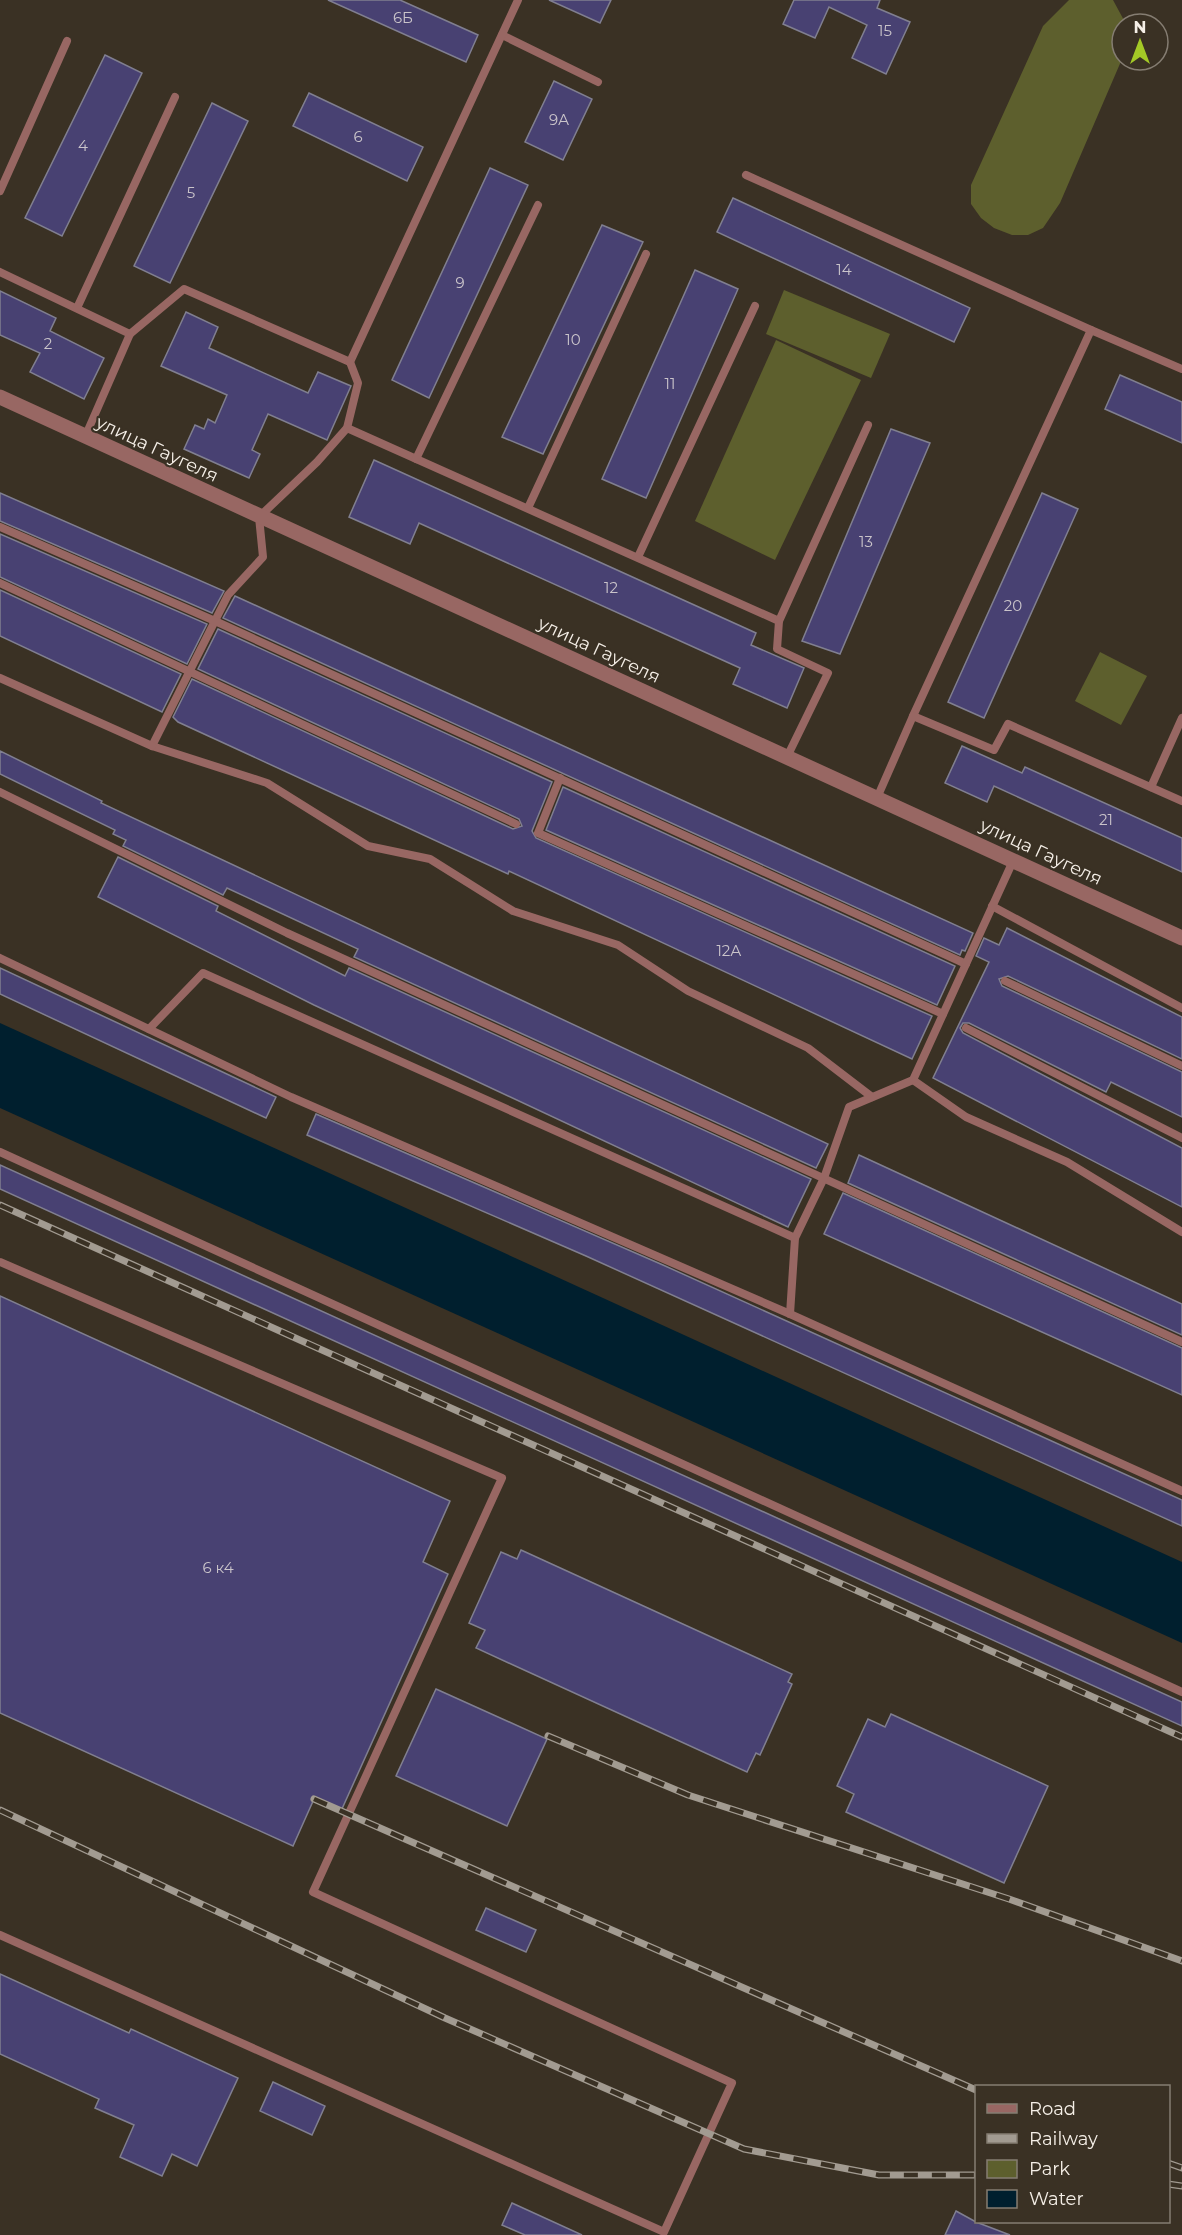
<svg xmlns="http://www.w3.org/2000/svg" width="1182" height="2235" viewBox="0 0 1182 2235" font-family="Montserrat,sans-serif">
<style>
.green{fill:#5d5f2d}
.water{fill:#001f2e}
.building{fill:#484172;stroke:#807f90;stroke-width:1.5}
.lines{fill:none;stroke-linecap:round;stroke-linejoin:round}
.service{stroke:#986763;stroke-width:8}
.minor{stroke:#986763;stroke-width:15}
.rail-casing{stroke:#a29b91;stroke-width:7}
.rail{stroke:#3a3124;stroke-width:4.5;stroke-dasharray:14;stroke-linecap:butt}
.labels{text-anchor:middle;stroke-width:4.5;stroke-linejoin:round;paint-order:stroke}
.number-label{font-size:15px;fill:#cac4ca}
.street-label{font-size:18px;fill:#f5efe7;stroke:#3a3124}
</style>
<rect width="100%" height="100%" fill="#3a3124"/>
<g class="green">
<path d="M1069,0H1113L1126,24H1122V59L1060,203L1043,228L1028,235H1012L994,228L981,218L971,204V185L1043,26Z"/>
<path d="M784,290L890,334L871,378L766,334Z"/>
<path d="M776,340L861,380L775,560L695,521Z"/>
<path d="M1100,652L1147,676L1121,725L1075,701Z"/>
</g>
<path class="water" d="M0,1023L1182,1562V1643L0,1108Z"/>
<g class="building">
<path d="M328,0H400L478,35L466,62Z"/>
<path d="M549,0H611L600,23Z"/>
<path d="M794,0H880L877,8L910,22L886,74L852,58L867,25L829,7L815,38L783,24Z"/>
<path d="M105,55L142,73L62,236L25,218Z"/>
<path d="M554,81L592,99L563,160L525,142Z"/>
<path d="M309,93L423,147L407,181L293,126Z"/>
<path d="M212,103L248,121L170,283L134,266Z"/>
<path d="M490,168L528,185L429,398L392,380Z"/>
<path d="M733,198L970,308L954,342L717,232Z"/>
<path d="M602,225L643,242L543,454L502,437Z"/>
<path d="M695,270L738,289L646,498L602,479Z"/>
<path d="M0,291L56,318L50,331L104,358L84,399L30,372L40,353L0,335Z"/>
<path d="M186,312L218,327L209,348L308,393L318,372L351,386L327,440L268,414L252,450L260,454L249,478L184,449L195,425L204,429L208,419L215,423L227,395L161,366Z"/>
<path d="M1120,375L1182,402V443L1105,409Z"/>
<path d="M891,429L930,443L840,654L802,641Z"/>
<path d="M374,460L756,633L751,645L804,668L787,708L733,684L740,668L419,523L410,544L349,517Z"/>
<path d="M0,493L224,591L212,613L0,521Z"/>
<path d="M1042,493L1078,509L984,718L948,702Z"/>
<path d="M0,534L207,624L187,664L0,577Z"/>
<path d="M0,590L181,674L162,712L0,636Z"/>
<path d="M235,596L973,933L965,951L962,950L960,955L223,618Z"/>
<path d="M218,629L552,782L532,831L536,838L932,1016L912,1059L509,871L508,874L178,722L173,717L192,679L513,829L522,826L519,819L198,669Z"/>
<path d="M962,746L1022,773L1025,767L1182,838V872L994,786L987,802L945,783Z"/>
<path d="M0,751L102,801L101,803L828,1144L816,1168L354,957L358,949L227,888L223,895L123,846L126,840L113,834L115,830L0,774Z"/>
<path d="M563,787L955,966L937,1005L546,830Z"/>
<path d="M118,857L218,906L216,911L345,976L349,968L811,1179L788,1227L314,1005L98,897Z"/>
<path d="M1007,928L1182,1017V1059L1008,976L999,979L1002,986L1182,1072V1117L1111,1082L1106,1092L969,1023H963L960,1028L963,1033L1182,1148V1207L933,1078L989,962L976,956L984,938L999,945Z"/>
<path d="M0,968L276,1097L266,1118L0,994Z"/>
<path d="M316,1114L663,1265L1182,1500V1526L586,1256L307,1135Z"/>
<path d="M859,1155L1182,1304V1335L848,1183Z"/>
<path d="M0,1165L1182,1702V1726L0,1189Z"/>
<path d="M843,1193L1182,1348V1395L824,1234Z"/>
<path d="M0,1296L450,1501L423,1562L448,1574L341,1811L314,1799L293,1846L0,1713Z"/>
<path d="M521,1550L792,1674L788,1682L792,1684L760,1755L756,1753L747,1772L476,1648L485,1630L469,1623L501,1552L517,1559Z"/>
<path d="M436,1689L547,1739L507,1826L396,1776Z"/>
<path d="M891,1714L1048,1786L1004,1883L846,1812L854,1794L837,1786L868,1719L885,1727Z"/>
<path d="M486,1908L536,1930L526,1952L476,1930Z"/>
<path d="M0,1974L129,2033L131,2029L238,2078L197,2166L172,2154L162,2176L120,2157L134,2125L95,2108L99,2099L0,2054Z"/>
<path d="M273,2082L325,2106L312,2135L260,2111Z"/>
<path d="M512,2203L582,2235H525L502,2225Z"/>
<path d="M956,2211L976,2222L1010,2235H945Z"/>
</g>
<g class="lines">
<g class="service">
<path d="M502,35L598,82"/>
<path d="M746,175L1091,330"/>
<path d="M0,191L67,41"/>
<path d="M0,272L130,334L85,437"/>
<path d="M77,308L175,97"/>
<path d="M130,334L184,289L350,362L518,0"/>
<path d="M350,362L358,383L347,428L317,462L259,517L263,557L228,595L152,746L267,783L368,846L430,859L513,911L618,945L688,991L808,1048L872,1097"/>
<path d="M347,428L779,621L777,649L828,673L787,757"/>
<path d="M416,459L538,205"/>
<path d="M528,508L646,254"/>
<path d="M0,527L215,621L966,964"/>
<path d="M638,557L755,306"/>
<path d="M0,583L516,824"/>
<path d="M779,621L868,425"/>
<path d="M0,678L152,746"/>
<path d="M913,716L1091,330L1182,369"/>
<path d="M560,778L538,833L943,1014"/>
<path d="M1151,787L1182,718"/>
<path d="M0,792L287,933L1182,1342"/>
<path d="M877,798L913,716L994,750L1008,724L1182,801"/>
<path d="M992,906L1182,1008"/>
<path d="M0,958L291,1097L790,1314L1182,1491"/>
<path d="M1005,981L1182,1066"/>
<path d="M966,1028L1182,1138"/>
<path d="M149,1029L203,973L795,1238L790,1314"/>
<path d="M913,1080L966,1117L1067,1162L1182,1232"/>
<path d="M0,1152L1182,1692"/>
<path d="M795,1238L824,1178L849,1107L913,1080L1013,861"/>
<path d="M0,1262L502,1478L313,1892L732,2083L664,2232L0,1935"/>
</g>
<path class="minor" d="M0,397L1182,938"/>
<defs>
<g id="rail">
<path d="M0,1205L1182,1737"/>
<path d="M548,1736L688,1795L1009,1899L1182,1961"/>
<path d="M314,1799L976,2090"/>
<path d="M0,1810L445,2018L744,2149L879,2175H976"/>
<path d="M1168,2163L1182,2168"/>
<path d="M1168,2184L1182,2186"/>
</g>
</defs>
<use href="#rail" class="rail-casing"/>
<use href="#rail" class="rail"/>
</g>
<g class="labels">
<g class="number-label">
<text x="403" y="23">6Б</text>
<text x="885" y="36">15</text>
<text x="559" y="125">9А</text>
<text x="358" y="142">6</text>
<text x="83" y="151">4</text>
<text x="191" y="198">5</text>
<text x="844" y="275">14</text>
<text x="460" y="288">9</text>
<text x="573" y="345">10</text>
<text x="48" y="349">2</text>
<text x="670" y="389">11</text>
<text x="866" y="547">13</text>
<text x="611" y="593">12</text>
<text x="1013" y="611">20</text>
<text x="1106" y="825">21</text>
<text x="729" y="956">12А</text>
<text x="218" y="1573">6 к4</text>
</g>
<g class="street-label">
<text transform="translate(157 449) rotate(25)" y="6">улица Гаугеля</text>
<text transform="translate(599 650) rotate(25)" y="6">улица Гаугеля</text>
<text transform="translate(1041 852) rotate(25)" y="6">улица Гаугеля</text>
</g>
</g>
<rect x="975" y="2085" width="195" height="138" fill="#3a3124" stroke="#857d72" stroke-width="1.5"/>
<rect x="987" y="2104" width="30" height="9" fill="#986763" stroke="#857d72" stroke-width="1.5"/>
<text x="1029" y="2115" font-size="18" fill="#f5efe7">Road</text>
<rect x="987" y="2134" width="30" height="9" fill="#a29b91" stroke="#857d72" stroke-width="1.5"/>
<text x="1029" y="2145" font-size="18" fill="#f5efe7">Railway</text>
<rect x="987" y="2160" width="30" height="18" fill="#5d5f2d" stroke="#857d72" stroke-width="1.5"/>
<text x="1029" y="2175" font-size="18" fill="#f5efe7">Park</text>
<rect x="987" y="2190" width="30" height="18" fill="#001f2e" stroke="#857d72" stroke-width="1.5"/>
<text x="1029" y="2205" font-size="18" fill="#f5efe7">Water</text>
<g transform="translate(1140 42)"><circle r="28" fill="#3a3124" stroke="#857d72" stroke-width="1.5"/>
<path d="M0-4.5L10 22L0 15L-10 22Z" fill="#a3c926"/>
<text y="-9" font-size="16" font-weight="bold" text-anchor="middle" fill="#f5efe7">N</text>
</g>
</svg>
